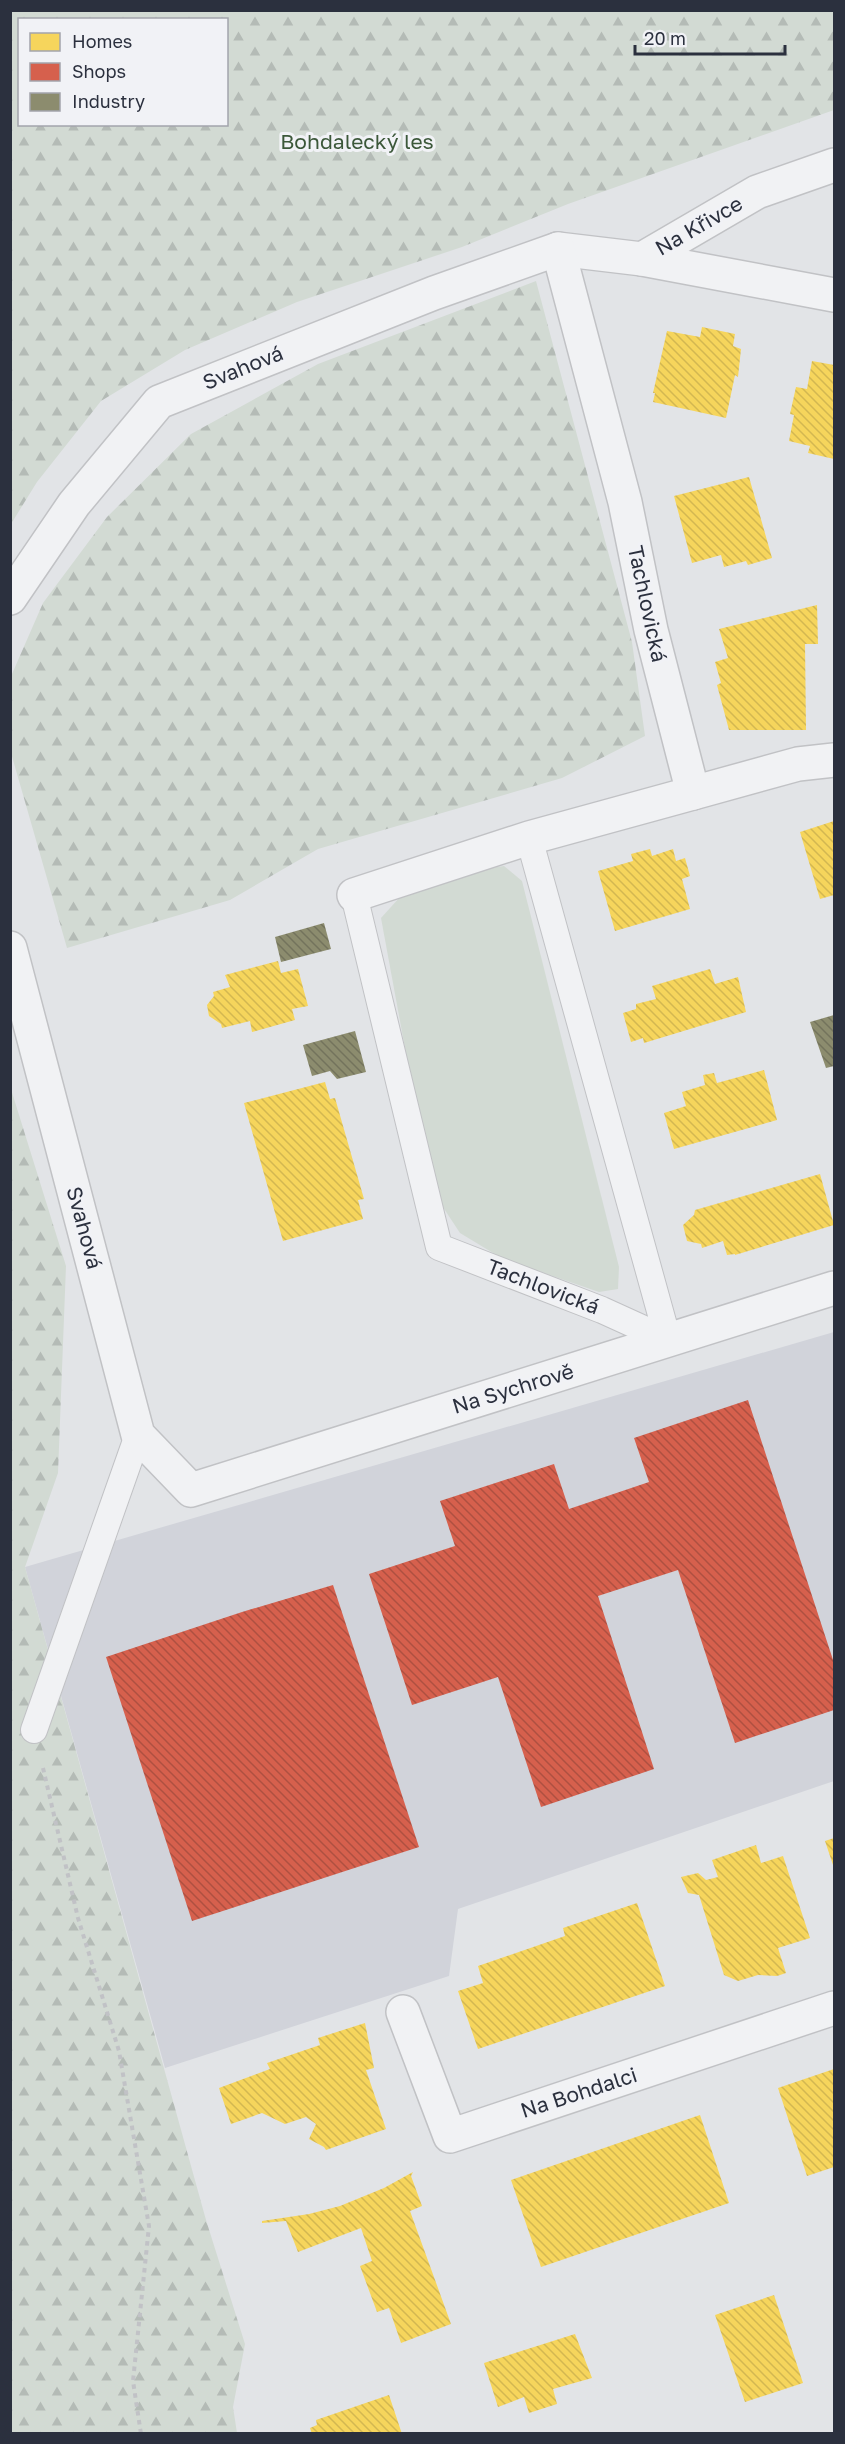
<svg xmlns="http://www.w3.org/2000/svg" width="845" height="2444" viewBox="0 0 845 2444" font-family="'Golos Text',sans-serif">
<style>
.built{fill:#d1d3da}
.forest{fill:url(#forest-firs);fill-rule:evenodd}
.green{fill:#d2dad3}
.homes{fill:url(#homes-back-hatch)}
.shops{fill:url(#shops-back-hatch)}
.industry{fill:url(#industry-back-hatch)}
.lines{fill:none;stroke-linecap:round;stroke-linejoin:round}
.service-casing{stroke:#c1c2c5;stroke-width:28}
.minor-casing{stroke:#c1c2c5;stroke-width:36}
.path{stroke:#c1c2c6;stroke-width:4;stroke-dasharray:4.5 4.5;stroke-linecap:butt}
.service{stroke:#f1f2f4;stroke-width:26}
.minor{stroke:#f1f2f4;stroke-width:33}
.labels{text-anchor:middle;stroke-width:6;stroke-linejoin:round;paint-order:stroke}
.park-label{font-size:21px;fill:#3c583a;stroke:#f1f2f6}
.street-label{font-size:21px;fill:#2b303e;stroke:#f1f2f6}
</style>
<defs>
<pattern id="forest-firs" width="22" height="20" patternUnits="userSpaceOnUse" patternTransform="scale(1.5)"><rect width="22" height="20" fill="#d2dad3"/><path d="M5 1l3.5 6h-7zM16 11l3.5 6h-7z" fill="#b4bbb6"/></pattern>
<pattern id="homes-back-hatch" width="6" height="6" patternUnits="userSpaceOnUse" patternTransform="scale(1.5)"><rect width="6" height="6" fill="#f6d55c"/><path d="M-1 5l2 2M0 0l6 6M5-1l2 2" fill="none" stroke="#d3b751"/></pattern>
<pattern id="shops-back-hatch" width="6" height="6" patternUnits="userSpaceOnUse" patternTransform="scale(1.5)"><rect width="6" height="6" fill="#d6604d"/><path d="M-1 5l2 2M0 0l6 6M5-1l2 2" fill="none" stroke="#ae5041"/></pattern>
<pattern id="industry-back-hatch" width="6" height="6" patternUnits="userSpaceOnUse" patternTransform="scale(1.5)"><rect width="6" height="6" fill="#8c8c6e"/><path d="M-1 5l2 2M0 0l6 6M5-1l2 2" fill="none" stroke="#73735c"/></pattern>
</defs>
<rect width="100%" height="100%" fill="#e2e4e7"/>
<path class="built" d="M834,1332V1781L458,1909L449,1976L165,2068L25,1567Z"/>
<g class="forest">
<path d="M11,10L834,11V110L568,204L462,247L297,302L185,350L101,401L37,482L11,524ZM20,20H226V124H20Z"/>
<path d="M536,281L632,642L645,736L562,778L318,849L230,900L67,948L11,753L12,674L43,603L107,517L191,434L318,364Z"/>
<path d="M10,1086L66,1266L58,1473L25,1567L206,2220L245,2344L233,2407L237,2433H11Z"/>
</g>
<path class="green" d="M504,866L522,881L619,1267L618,1289L599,1292L503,1259L460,1233L431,1189L381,918L400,897L477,870Z"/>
<g class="homes">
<path d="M702,327L735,334L733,346L741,349L738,377L735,375L726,418L653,402L655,393H653L667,331L700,337Z"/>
<path d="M812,361L834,365V459L808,453L810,446L789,441L794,415L790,414L796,387L807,389Z"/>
<path d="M749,477L772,558L748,565L746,561L724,567L721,555L692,563L674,496Z"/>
<path d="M817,605L818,644H805L806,730H729L717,685L721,683L715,662L728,658L719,629Z"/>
<path d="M834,821V895L820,899L800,832Z"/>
<path d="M650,849L652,856L673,849L676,861L685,858L690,876L682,879L690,909L615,931L598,871L633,861L631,854Z"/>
<path d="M278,961L281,973L298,969L308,1006L292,1009L295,1020L252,1032L250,1021L222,1028L221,1024L209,1016L207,1005L214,996L213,992L230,987L225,975Z"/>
<path d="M710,969L715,984L738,977L746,1012L644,1043L643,1038L631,1042L623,1013L636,1009V1004L656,999L652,986Z"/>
<path d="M764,1070L777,1120L674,1149L664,1113L686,1106L682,1092L705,1085L703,1075L714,1073L717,1083Z"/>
<path d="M325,1082L330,1099L335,1098L364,1199L358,1200L363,1219L283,1241L244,1103Z"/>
<path d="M820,1174L834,1225L735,1255V1254L727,1255L723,1241L702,1248L701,1244L687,1241L683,1225L694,1215L695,1210Z"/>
<path d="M834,1838V1868L825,1841Z"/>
<path d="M756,1845L761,1863L783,1856L810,1938L778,1948L786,1973L777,1976L758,1975L738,1981L724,1975L699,1895L688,1893L681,1877L698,1873L706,1880L718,1877L712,1860Z"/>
<path d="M637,1903L665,1986L478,2049L458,1991L483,1983L478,1966L565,1936L563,1928Z"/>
<path d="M365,2023L374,2068L366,2070L386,2129L326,2150L324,2147L309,2139L316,2124L306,2117L285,2124L262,2113L231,2124L219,2088L270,2069L267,2063L320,2045L318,2038Z"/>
<path d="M834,2069V2167L807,2176L778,2088Z"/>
<path d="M700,2115L729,2203L541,2267L511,2180Z"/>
<path d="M413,2172L411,2176L422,2206L410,2211L451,2324L401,2343L389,2308L377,2312L360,2266L372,2261L361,2228L298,2252L286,2221L262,2223V2221L309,2214L340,2206L384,2188Z"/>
<path d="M774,2295L803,2383L745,2402L715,2315Z"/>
<path d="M575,2334L592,2378L553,2389L557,2404L529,2413L524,2397L498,2407L484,2363Z"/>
<path d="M389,2395L402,2434H312L310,2428L317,2425L316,2420Z"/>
</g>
<g class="shops">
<path d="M748,1400L834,1663V1710L735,1743L678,1570L598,1596L654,1769L541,1807L498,1677L412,1705L369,1574L455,1546L440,1501L554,1464L569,1509L649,1482L634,1438Z"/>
<path d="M333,1585L419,1847L192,1921L106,1657L242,1612Z"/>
</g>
<g class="industry">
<path d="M324,923L331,949L281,962L275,937Z"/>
<path d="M834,1015V1066L826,1068L810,1022Z"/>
<path d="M355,1031L366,1072L337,1079L330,1071L312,1076L303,1045Z"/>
</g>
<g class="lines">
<defs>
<g id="service">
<path d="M354,895L439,1247L602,1310L668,1340L529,838"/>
<path d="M34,1730L138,1435"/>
</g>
<g id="minor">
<path d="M642,259L757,192L834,165"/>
<path d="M10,598L74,504L159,402L434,293L558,249L642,259L834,295"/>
<path d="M693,793L798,764L834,760"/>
<path d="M354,895L529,838L693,793L651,630L625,502L558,249"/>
<path d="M10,948L138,1435L191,1490L834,1288"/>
<path d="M403,2012L450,2136L834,2008"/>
</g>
</defs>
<use href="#service" class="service-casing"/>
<use href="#minor" class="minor-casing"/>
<path class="path" d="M43,1768L78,1918L119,2051L149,2226L133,2381L141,2434"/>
<use href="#service" class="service"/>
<use href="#minor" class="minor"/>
</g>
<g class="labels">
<g class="park-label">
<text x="357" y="149">Bohdalecký les</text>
</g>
<g class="street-label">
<text transform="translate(699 226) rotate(-30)" y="7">Na Křivce</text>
<text transform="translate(243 368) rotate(-22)" y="7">Svahová</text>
<text transform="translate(647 604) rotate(78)" y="7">Tachlovická</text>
<text transform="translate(84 1228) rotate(75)" y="7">Svahová</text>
<text transform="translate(543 1287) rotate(21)" y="7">Tachlovická</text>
<text transform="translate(513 1389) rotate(-17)" y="7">Na Sychrově</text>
<text transform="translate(579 2093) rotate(-18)" y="7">Na Bohdalci</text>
</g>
</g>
<rect width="845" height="2444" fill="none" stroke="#2b303e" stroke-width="24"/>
<rect x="18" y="18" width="210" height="108" fill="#f1f2f6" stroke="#a2a4ac" stroke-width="1.5"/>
<rect x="30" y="33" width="30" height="18" fill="#f6d55c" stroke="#a2a4ac" stroke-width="1.5"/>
<text x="72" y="48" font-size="18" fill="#2b303e">Homes</text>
<rect x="30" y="63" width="30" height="18" fill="#d6604d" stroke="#a2a4ac" stroke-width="1.5"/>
<text x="72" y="78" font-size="18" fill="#2b303e">Shops</text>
<rect x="30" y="93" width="30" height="18" fill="#8c8c6e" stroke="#a2a4ac" stroke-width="1.5"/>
<text x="72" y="108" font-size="18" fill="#2b303e">Industry</text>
<path d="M635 45v9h150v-9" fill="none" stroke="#2b303e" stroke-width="3"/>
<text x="644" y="45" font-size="18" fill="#2b303e" stroke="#f1f2f6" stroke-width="4.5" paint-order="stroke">20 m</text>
</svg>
